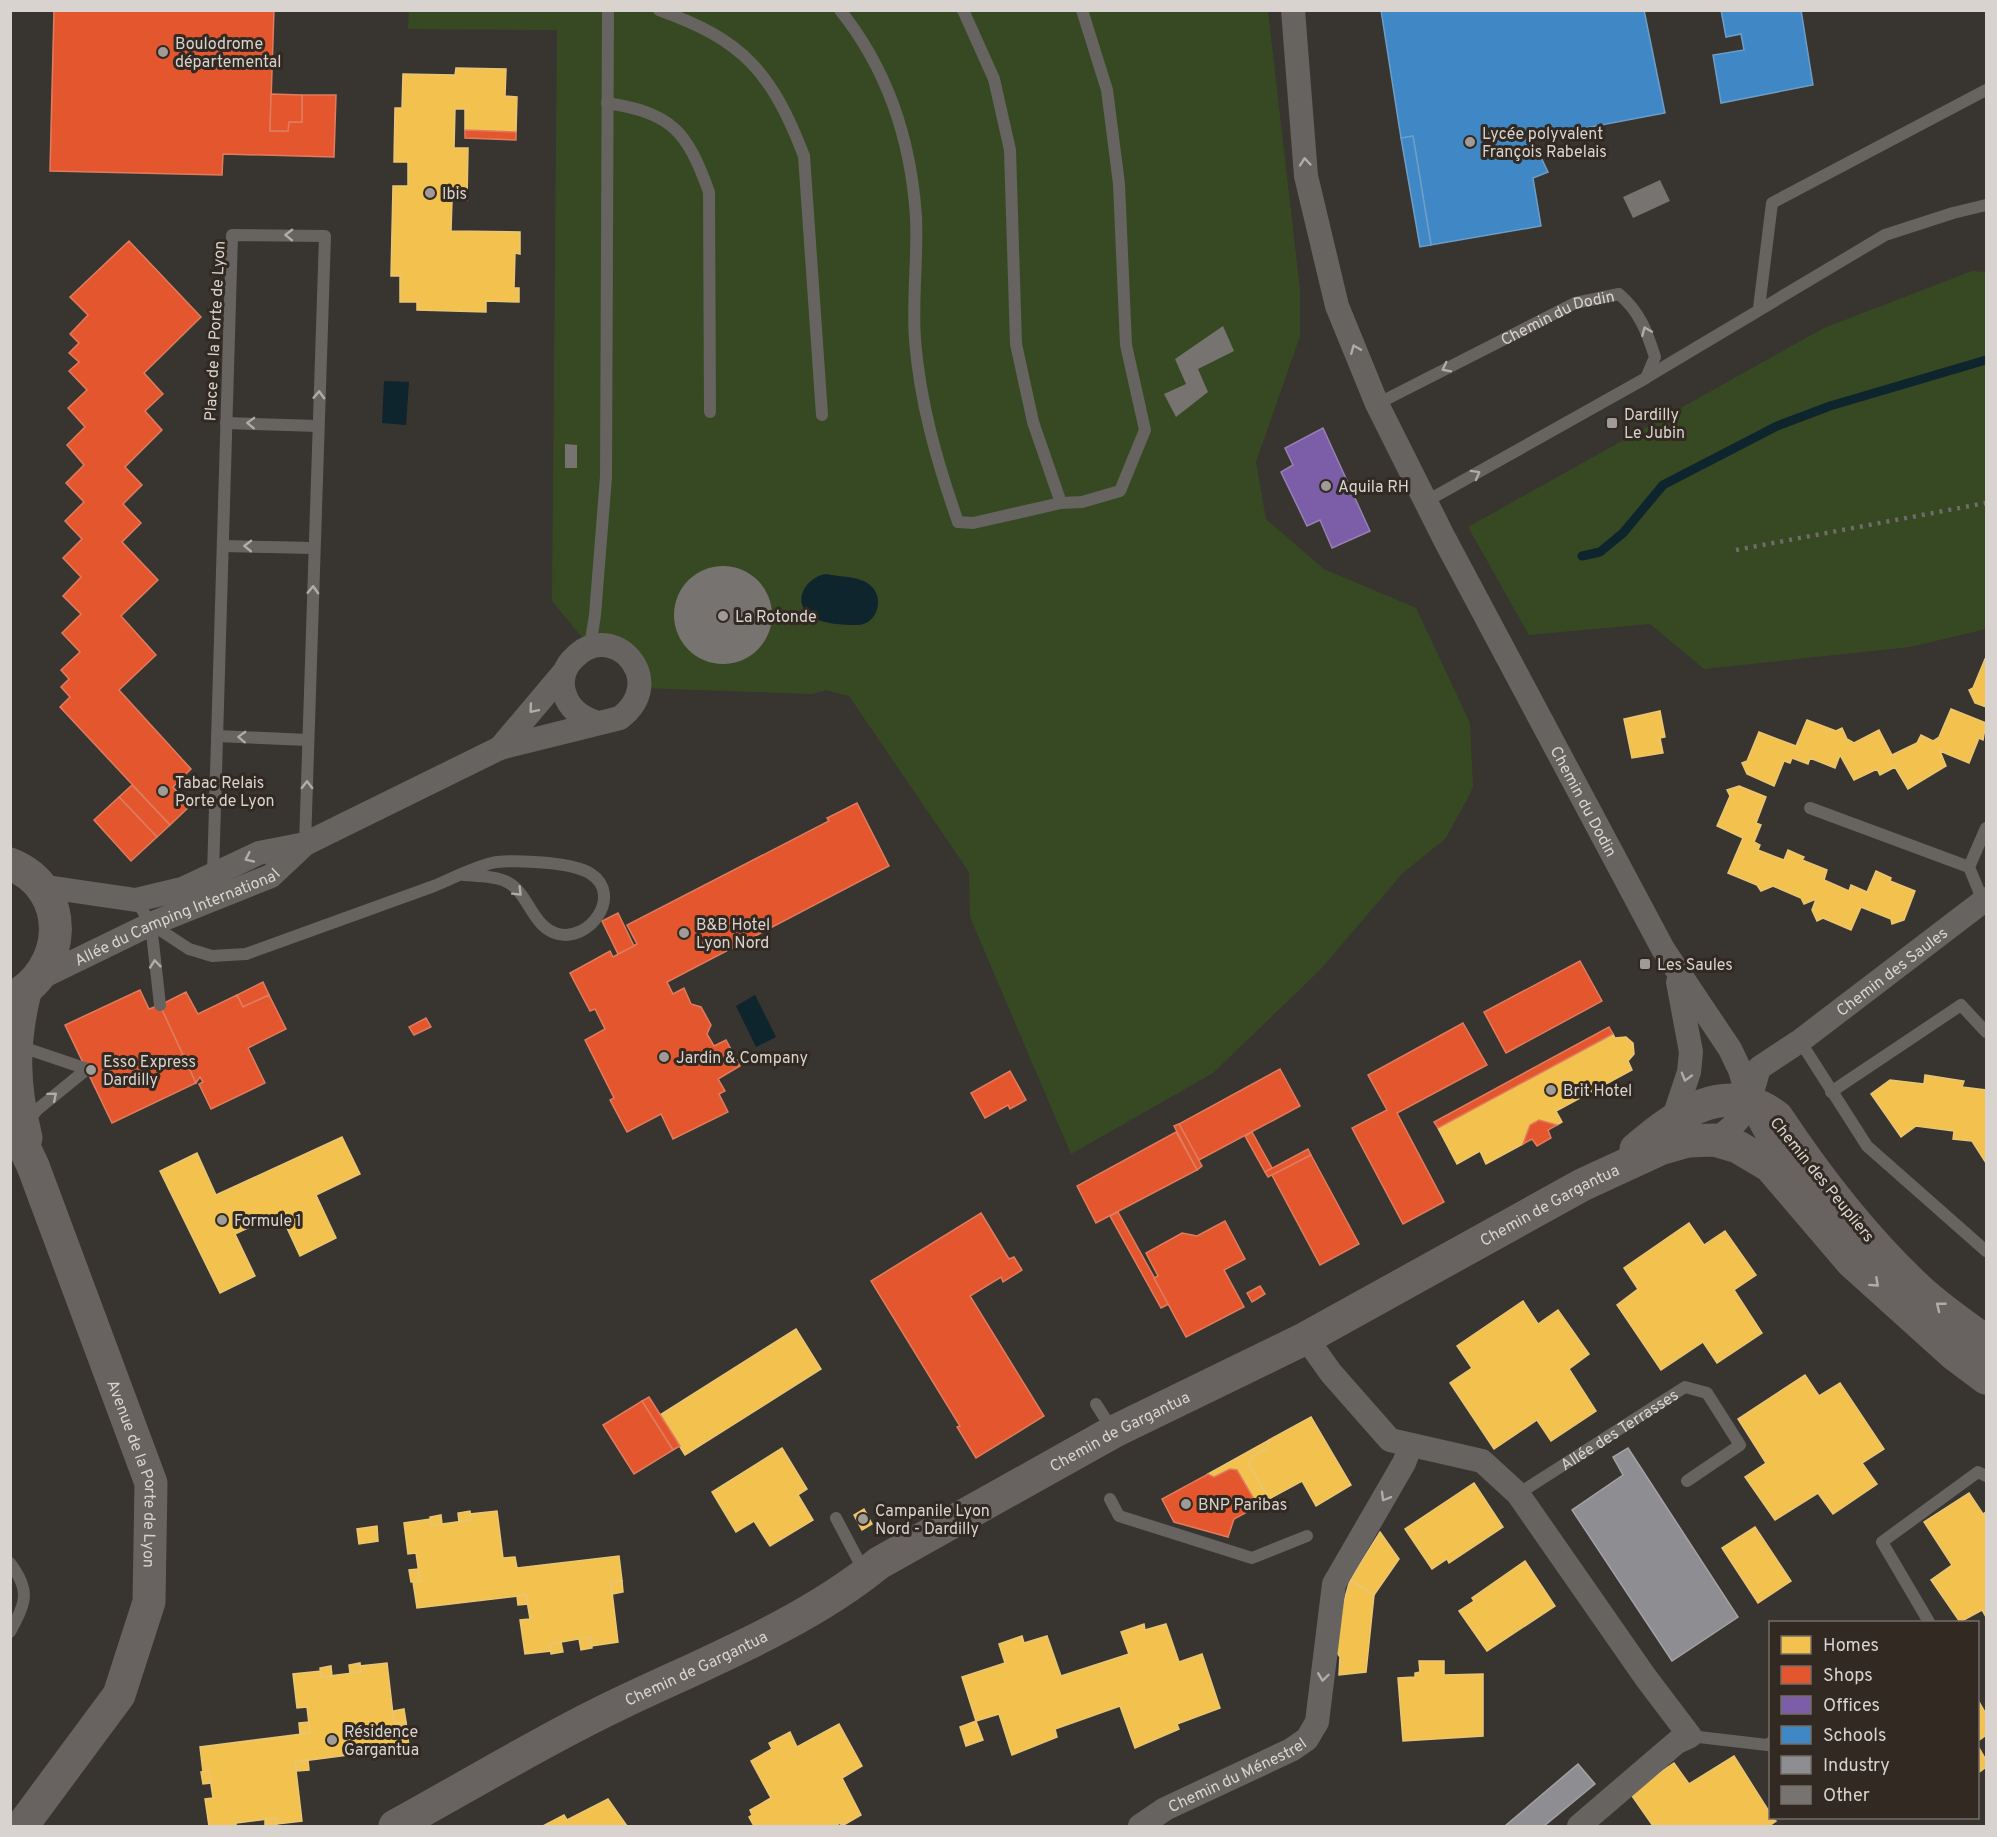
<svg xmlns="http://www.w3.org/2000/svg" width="1997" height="1837" viewBox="0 0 1997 1837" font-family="Overpass,sans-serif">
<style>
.green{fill:#374923}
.water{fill:#0f252d}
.homes{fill:#f2c14e;stroke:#eac674;stroke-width:1.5}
.shops{fill:#e4572e;stroke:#e07c5e;stroke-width:1.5}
.offices{fill:#7b5ea7;stroke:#9781b3;stroke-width:1.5}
.schools{fill:#3f88c5;stroke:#6d9ec8;stroke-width:1.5}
.industry{fill:#8d8d92;stroke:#a4a2a4;stroke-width:1.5}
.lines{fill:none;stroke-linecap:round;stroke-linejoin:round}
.stream{stroke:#0f252d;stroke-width:9}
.building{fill:#777370}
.lane{stroke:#666360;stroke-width:12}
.street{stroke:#666360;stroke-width:24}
.secondary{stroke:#686360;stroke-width:33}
.rail{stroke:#6f6c6a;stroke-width:4.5;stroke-dasharray:3 6;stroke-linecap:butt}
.oneway{stroke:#b0aca8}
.oneway2{stroke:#b1aca8}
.poi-dot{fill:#a09b97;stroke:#322a22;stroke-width:2}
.labels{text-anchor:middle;stroke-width:6;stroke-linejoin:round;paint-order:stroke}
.poi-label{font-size:16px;fill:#d8d3ce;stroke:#322a22;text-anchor:start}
.street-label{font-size:16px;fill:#d8d3ce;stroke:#322a22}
</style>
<rect width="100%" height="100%" fill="#383430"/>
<g class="green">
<path d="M409,10L1268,11L1300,290V336L1256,462L1266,519L1324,569L1416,608L1470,723L1473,788L1446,838L1402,874L1320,970L1213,1073L1071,1154L970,917L969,872L849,696L826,690L812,694L640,688L626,654L590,647L552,601L557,30L408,29Z"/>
<path d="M1972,271L1986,272V629L1910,647L1704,669L1650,624L1529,635L1468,527L1824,328Z"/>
</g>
<g class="water">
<path d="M384,381L409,382L406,425L382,423Z"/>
<path d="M826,574C839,577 860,576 870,585C886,598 877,626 856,625C843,625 823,624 812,617C790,602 806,577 826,574Z"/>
<path d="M755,995L776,1037L756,1047L736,1006Z"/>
</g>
<g class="homes">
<path d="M456,68L506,69L505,96L517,97L516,132L465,130V109H455L454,148H468L467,200H452L451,231L520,232V254L515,253L514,288H519V302L486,301V312L417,310V302H400V276H391L393,186H408V162H394L395,108H402L403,74L455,75Z"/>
<path d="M1985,659L1986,660V707L1975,703L1969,690L1973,688Z"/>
<path d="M1951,709L1986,723L1983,740L1979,738L1969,763L1940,751L1946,766L1908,789L1895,767L1880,775L1877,769L1854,780L1840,755L1835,768L1810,758L1808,764L1792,758L1790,763L1784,761L1774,786L1747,774L1742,763L1747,761L1759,732L1796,746L1807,720L1836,731L1842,728L1847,739L1854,743L1879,730L1892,755L1917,743L1921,735L1933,741L1939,737Z"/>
<path d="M1660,711L1665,737L1660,738L1663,753L1632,758L1624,719Z"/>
<path d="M1739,786L1766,797L1756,823L1761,825L1754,842L1760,845L1758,850L1784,860L1788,850L1804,857L1802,860L1827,870L1824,880L1849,891L1851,885L1867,892L1876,871L1891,878L1890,881L1915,891L1904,920L1892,924L1891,919L1861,907L1851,930L1823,918L1817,921L1812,910L1816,899L1804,904L1801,898L1773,886L1761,891L1757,885L1728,873L1743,838L1717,826L1730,796L1727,790Z"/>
<path d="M1613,1034L1615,1038L1626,1037L1633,1043L1634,1054L1628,1061L1632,1070L1556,1111L1562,1122L1557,1125L1539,1120L1530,1125L1523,1144L1486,1164L1480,1151L1457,1164L1438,1128Z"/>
<path d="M1925,1075L1964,1081L1962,1087L1986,1090V1163L1972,1141L1953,1139L1954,1131L1916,1126L1901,1137L1871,1094L1890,1080L1924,1084Z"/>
<path d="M342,1137L360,1174L316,1195L336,1238L300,1256L280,1213L235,1234L255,1276L220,1293L160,1171L197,1153L216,1195Z"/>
<path d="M1689,1223L1704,1245L1725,1231L1756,1275L1734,1290L1762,1333L1717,1363L1703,1342L1661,1370L1617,1305L1638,1289L1624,1268Z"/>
<path d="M1523,1301L1538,1324L1558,1310L1589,1354L1569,1369L1596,1411L1551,1441L1537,1420L1494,1449L1450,1383L1472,1368L1457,1346Z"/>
<path d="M796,1329L821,1369L685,1455L660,1415Z"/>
<path d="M1805,1375L1819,1396L1840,1383L1884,1449L1862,1463L1877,1484L1833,1514L1818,1493L1775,1520L1745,1477L1766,1463L1738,1419Z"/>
<path d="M1311,1417L1351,1485L1316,1506L1302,1481L1269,1499L1249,1465L1252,1457L1266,1449L1269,1440Z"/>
<path d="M1269,1440L1266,1449L1252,1457L1249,1465L1272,1504L1260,1510L1237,1470L1230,1469L1214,1477L1208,1474Z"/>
<path d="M782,1448L807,1489L798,1495L813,1520L770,1546L754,1521L736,1532L712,1492Z"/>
<path d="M1474,1483L1503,1527L1449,1563L1447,1559L1432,1569L1405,1529Z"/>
<path d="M1969,1493L1983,1514L1986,1512V1617L1982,1610L1960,1622L1931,1580L1952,1565L1924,1522Z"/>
<path d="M864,1509L872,1524L862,1530L854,1515Z"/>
<path d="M470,1511L471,1520L459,1522L458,1513Z"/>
<path d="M497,1511L503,1558L515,1557L517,1568L619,1556L622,1581L611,1583L618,1642L592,1646L590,1637L550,1644L551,1651L525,1654L520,1620L530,1619L526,1595L417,1608L413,1582L420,1581L416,1553L408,1554L404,1523L430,1519L431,1525L442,1524L471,1520L470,1514Z"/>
<path d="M441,1515L442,1524L431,1525L430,1517Z"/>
<path d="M377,1526L378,1541L359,1544L357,1529Z"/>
<path d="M1755,1527L1791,1581L1758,1603L1722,1548Z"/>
<path d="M1380,1532L1399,1559L1374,1595L1350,1580Z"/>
<path d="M1525,1561L1555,1606L1487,1651L1459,1611L1474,1601L1472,1598Z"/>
<path d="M418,1569L420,1581L411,1582L409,1570Z"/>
<path d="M1350,1580L1374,1595L1366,1672L1339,1675L1340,1657L1336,1651L1339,1619Z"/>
<path d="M622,1581L623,1592L612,1594L611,1583Z"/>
<path d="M526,1595L528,1604L518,1605L517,1596Z"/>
<path d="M1144,1624L1145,1630L1166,1624L1179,1662L1202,1654L1220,1708L1177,1724L1179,1729L1135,1748L1120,1706L1055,1729L1057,1737L1012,1755L999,1714L976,1721L962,1677L1005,1663L999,1644L1022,1636L1024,1643L1047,1636L1061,1676L1129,1654L1121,1632Z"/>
<path d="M590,1637L592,1648L581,1650L579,1639Z"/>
<path d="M561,1642L563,1652L551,1654L550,1644Z"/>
<path d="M1419,1661H1444V1675L1483,1674V1736L1403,1741L1398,1678L1415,1677V1673L1420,1672Z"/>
<path d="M360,1663L361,1672L350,1673L349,1665Z"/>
<path d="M387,1663L394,1723L406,1722L409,1747L295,1762L302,1821L277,1824L276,1818L236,1823V1826H209L205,1799L213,1798L209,1771L203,1772L200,1747L310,1733L307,1707L297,1708L293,1674L321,1671V1677L361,1672L360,1666Z"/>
<path d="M331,1666L332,1676L321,1677L320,1668Z"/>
<path d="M1978,1700L1986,1714V1735L1978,1741Z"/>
<path d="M404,1709L406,1722L394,1723L393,1711Z"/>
<path d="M976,1721L983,1740L966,1746L960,1727Z"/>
<path d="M309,1722L310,1733L300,1734L299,1723Z"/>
<path d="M839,1724L862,1766L842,1778L861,1815L842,1826L840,1823L835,1826H754L749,1817L752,1815L750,1810L771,1798L751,1761L772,1749L769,1743L790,1732L797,1747Z"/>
<path d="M1978,1746L1986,1760V1767L1978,1773Z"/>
<path d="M1734,1756L1770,1813V1818L1776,1821L1769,1826H1653L1630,1793L1674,1763L1689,1784Z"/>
<path d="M308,1760L309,1770L297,1771L295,1762Z"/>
<path d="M209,1771L211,1783L203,1784L201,1772Z"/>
<path d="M608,1799L627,1826H543L564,1815L567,1820Z"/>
<path d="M276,1818L277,1826H265V1819Z"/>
</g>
<g class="shops">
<path d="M54,10H274L270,131H288L289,122H302V95H336L334,157L223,154L222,175L50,171Z"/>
<path d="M271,94L302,95V122H289L288,131H270Z"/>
<path d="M465,130L516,132V140L465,138Z"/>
<path d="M129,241L201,317L144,373L163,394L145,411L162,430L125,467L142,485L123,504L141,523L122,542L158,580L121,616L156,655L119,690L191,769L173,787L190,806L170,825L60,707L70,697L61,687L69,679L61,670L80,652L62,633L81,614L63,596L81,577L63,558L82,539L65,521L84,502L66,483L84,465L67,445L85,427L68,408L87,390L69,371L79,362L69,353L79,343L70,334L88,315L70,297Z"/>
<path d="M132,785L170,825L157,837L119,797Z"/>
<path d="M119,797L157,837L131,861L94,820Z"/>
<path d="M857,803L889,866L667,982L673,994L684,988L691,1004L701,1007L711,1025L707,1034L714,1046L726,1040L740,1066L718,1079L725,1091L719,1094L728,1112L673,1139L661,1114L627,1132L610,1100L614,1098L585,1040L605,1029L595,1009L590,1011L570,973L610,951L613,957L637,944L627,925L829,821L827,818Z"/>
<path d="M618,913L634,946L618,954L602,921Z"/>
<path d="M1580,961L1602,1001L1506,1053L1484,1012Z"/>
<path d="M263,982L269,995L243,1007L237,995Z"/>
<path d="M140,990L149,1009L160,1005L196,1083L112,1123L65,1025Z"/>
<path d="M186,992L198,1014L237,995L243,1007L269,995L286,1029L248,1048L265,1083L211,1109L199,1084L203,1082L200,1077L196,1083L160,1005Z"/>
<path d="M426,1018L431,1027L414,1035L409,1027Z"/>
<path d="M1463,1023L1487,1065L1397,1113L1444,1202L1403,1224L1352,1128L1387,1110L1368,1075Z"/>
<path d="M1609,1027L1613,1034L1438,1128L1434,1122Z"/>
<path d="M1280,1069L1300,1106L1199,1160L1179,1124Z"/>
<path d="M1010,1071L1026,1100L1010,1109L1008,1105L985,1118L971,1093Z"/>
<path d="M1539,1120L1557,1125L1548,1130L1551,1138L1537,1146L1532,1139L1523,1144L1530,1125Z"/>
<path d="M1179,1124L1202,1166L1197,1170L1174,1126Z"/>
<path d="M1176,1132L1197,1170L1096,1223L1077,1186Z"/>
<path d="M1252,1132L1272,1168L1265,1172L1245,1136Z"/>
<path d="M1308,1149L1311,1155L1268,1177L1265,1172Z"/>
<path d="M1311,1155L1359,1244L1320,1265L1272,1175Z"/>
<path d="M1118,1212L1169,1304L1161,1308L1110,1216Z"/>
<path d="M981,1213L1009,1259L1014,1257L1022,1270L1003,1282L1001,1277L970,1296L1044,1416L976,1458L957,1427L960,1426L871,1281Z"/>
<path d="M1225,1221L1245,1259L1224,1270L1244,1307L1186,1337L1154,1278L1158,1276L1146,1253L1182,1233L1197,1236Z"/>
<path d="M1260,1286L1265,1294L1252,1302L1247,1293Z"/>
<path d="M649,1397L680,1446L673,1450L642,1401Z"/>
<path d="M642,1401L673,1450L634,1474L603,1425Z"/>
<path d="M1230,1469L1237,1470L1258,1506L1234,1519L1228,1537L1174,1522L1162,1499L1208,1474L1214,1477Z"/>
</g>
<path class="offices" d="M1323,428L1370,531L1332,548L1320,520L1307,526L1281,472L1293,465L1285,448Z"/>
<g class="schools">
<path d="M1381,10H1644L1665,113L1532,138L1533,148L1536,147L1548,172L1533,178L1541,226L1431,245L1413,136L1401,138Z"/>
<path d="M1721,10H1801L1813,85L1721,103L1713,55L1744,50L1741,34L1726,37Z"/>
<path d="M1413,136L1431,245L1420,247L1401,138Z"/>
</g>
<g class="industry">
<path d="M1628,1448L1738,1617L1672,1661L1572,1510L1623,1475L1613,1457Z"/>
<path d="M1578,1764L1595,1784L1544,1826H1505Z"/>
</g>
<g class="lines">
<path class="stream" d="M1582,556L1600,552L1623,533L1663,485L1777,426L1830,406L1986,360"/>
</g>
<g class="building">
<path d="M1660,180L1670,201L1633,218L1623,197Z"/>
<path d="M1223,326L1234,351L1198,369L1208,392L1176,417L1164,394L1186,384L1175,359Z"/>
<path d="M565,444L577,445V468H565Z"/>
<circle cx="723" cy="615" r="49"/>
</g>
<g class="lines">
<g class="lane">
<path d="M659,10C744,40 772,73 804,156L822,415"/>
<path d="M840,10C888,70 911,141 916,217C918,258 912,299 915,340C920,403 937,462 958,522L973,523L1061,503L1033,422L1016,344L1010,150L994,79L963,10"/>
<path d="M607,103C672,113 687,131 709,192L710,412"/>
<path d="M1759,308L1772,203L1986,90"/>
<path d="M1647,377L1885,235L1953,213L1986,205"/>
<path id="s1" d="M1377,404L1575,303L1619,294C1640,312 1647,332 1655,357L1646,378L1425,502"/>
<path d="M226,423L318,426"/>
<path d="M1061,503L1082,502L1120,491L1145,430L1126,345L1119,184L1107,90L1082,10"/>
<path d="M223,546L314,548"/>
<path d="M590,647L595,615L606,477L608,10"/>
<path d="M217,736L308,740"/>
<path d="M1810,808L1969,867"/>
<path d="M213,874L232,235L325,236L305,844"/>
<path d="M136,900L151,924L189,949L212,956L246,954C309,931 371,909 434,886C451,879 480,864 497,862C520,860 573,862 591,874C623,895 590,942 558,934C531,927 529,891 505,881C494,876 476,876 464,875"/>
<path d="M1983,901L1969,867L1986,828"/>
<path d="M151,924L160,1005"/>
<path d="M1800,1041L1867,1146L1986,1251"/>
<path d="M19,1046L87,1069L38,1109L28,1121"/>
<path d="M1831,1092L1961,1005L1986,1032"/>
<path d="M1096,1404L1113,1431"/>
<path id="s2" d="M1518,1494L1685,1387L1707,1393L1740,1445L1687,1481"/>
<path d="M1110,1499L1119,1516L1252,1558L1307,1536"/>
<path d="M836,1518L865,1573"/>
<path d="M10,1563C31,1591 26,1602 10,1632"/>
<path d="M1929,1622L1882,1542L1978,1472L1986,1476"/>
<path d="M1690,1736L1767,1745L1770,1743"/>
</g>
<g class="street">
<path id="s3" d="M1293,10L1306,176L1337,306L1377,404L1444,538L1663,949L1730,1049L1740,1070L1749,1101L1767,1134L1799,1180"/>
<path d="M500,748L565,671"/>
<path d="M40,886L136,900L182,889L259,853L305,844L500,748L620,718C670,680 612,618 574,658C566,665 562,676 563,687C566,706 578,716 595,722"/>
<path id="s4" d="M40,978L151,924L271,876L305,844"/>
<path d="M1673,1120L1689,1072L1691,1052L1678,982"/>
<path id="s5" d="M1714,1140C1746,1121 1749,1102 1759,1068L1800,1041L1986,899"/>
<path d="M1306,1338L1331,1373L1390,1440L1482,1461L1518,1494L1646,1678L1690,1736L1677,1742L1579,1826"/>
<path id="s6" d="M1140,1826L1165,1809L1291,1750L1307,1739L1317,1722L1334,1584L1404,1463L1411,1445"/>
</g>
<g class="secondary">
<path d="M10,864C73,889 68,971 10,999"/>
<path d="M25,992C12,1045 13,1085 26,1138"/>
<path id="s7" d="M10,1117L33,1166L151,1483L149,1602L119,1695L22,1826"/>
<path d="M1636,1149C1677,1114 1726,1078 1777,1117C1818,1179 1864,1238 1917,1288C1938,1308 1964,1325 1986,1342"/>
<path id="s8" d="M395,1826C470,1785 545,1739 623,1702C707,1662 806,1623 879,1563L1113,1432L1306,1338L1582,1185L1660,1149L1688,1141L1714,1140L1738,1147L1770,1166L1852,1262L1954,1354L1986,1378"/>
</g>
<path class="rail" d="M1736,550L1986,503"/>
</g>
<defs><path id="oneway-chevron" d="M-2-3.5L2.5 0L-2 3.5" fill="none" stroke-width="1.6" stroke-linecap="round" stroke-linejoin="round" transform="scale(1.5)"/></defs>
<g class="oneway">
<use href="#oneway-chevron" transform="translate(1305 162) rotate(-95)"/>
<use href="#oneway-chevron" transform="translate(289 235) rotate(-179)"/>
<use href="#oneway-chevron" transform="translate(1646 331) rotate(-113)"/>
<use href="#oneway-chevron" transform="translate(1355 349) rotate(-112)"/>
<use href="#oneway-chevron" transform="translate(1446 368) rotate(153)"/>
<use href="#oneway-chevron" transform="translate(319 395) rotate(-88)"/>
<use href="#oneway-chevron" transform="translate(251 423) rotate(-178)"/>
<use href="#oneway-chevron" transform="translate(1476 474) rotate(-29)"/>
<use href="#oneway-chevron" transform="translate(248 546) rotate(-179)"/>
<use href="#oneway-chevron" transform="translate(313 590) rotate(-88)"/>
<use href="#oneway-chevron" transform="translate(533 709) rotate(130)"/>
<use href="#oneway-chevron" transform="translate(242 737) rotate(-178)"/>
<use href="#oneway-chevron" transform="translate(307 785) rotate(-89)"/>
<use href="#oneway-chevron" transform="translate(249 858) rotate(155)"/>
<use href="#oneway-chevron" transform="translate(518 892) rotate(45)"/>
<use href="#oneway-chevron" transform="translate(155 964) rotate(-96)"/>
<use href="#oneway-chevron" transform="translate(1686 1077) rotate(106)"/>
<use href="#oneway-chevron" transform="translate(53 1096) rotate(-40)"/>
<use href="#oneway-chevron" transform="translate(1385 1497) rotate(120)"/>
<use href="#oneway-chevron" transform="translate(1323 1677) rotate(98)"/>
</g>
<g class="oneway2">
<use href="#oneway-chevron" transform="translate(1875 1283) rotate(42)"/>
<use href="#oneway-chevron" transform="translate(1940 1306) rotate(-142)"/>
</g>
<g class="poi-dot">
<circle cx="163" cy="52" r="6"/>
<circle cx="1470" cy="142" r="6"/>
<circle cx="430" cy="193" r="6"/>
<rect x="1606" y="417" width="12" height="12" rx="3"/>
<circle cx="1326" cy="486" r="6"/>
<circle cx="723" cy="616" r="6"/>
<circle cx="163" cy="791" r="6"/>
<circle cx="684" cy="933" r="6"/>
<rect x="1639" y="958" width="12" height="12" rx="3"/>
<circle cx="664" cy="1057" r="6"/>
<circle cx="91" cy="1070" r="6"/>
<circle cx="1551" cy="1090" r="6"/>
<circle cx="222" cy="1220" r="6"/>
<circle cx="1186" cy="1504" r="6"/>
<circle cx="863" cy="1519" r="6"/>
<circle cx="332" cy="1740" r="6"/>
</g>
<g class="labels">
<g class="poi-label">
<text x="175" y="49">Boulodrome<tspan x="175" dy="18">départemental</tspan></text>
<text x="1482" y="139">Lycée polyvalent<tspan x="1482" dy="18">François Rabelais</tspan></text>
<text x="442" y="199">Ibis</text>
<text x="1624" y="420">Dardilly<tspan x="1624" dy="18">Le Jubin</tspan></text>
<text x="1338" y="492">Aquila RH</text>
<text x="735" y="622">La Rotonde</text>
<text x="175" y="788">Tabac Relais<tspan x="175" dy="18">Porte de Lyon</tspan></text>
<text x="696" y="930">B&amp;B Hotel<tspan x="696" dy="18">Lyon Nord</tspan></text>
<text x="1657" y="970">Les Saules</text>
<text x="676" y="1063">Jardin &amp; Company</text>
<text x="103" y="1067">Esso Express<tspan x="103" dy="18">Dardilly</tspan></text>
<text x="1563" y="1096">Brit Hotel</text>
<text x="234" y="1226">Formule 1</text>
<text x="1198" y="1510">BNP Paribas</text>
<text x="875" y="1516">Campanile Lyon<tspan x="875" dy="18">Nord - Dardilly</tspan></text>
<text x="344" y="1737">Résidence<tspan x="344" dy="18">Gargantua</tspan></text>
</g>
<g class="street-label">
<text dy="6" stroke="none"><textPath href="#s1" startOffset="201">Chemin du Dodin</textPath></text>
<text transform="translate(214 331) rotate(-87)" y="6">Place de la Porte de Lyon</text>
<text dy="6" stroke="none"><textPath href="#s3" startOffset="854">Chemin du Dodin</textPath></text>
<text dy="6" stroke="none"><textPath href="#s4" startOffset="150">Allée du Camping International</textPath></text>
<text dy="6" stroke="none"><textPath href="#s5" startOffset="252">Chemin des Saules</textPath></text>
<text transform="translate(1823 1179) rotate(51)" y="6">Chemin des Peupliers</text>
<text dy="6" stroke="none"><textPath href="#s8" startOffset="1312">Chemin de Gargantua</textPath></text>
<text dy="6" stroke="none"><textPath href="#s2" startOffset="120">Allée des Terrasses</textPath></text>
<text dy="6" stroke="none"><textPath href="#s8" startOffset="826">Chemin de Gargantua</textPath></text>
<text dy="6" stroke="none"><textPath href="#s7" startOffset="380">Avenue de la Porte de Lyon</textPath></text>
<text dy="6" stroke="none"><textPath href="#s8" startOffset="340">Chemin de Gargantua</textPath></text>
<text dy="6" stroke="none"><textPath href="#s6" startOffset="110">Chemin du Ménestrel</textPath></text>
</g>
</g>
<rect width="1997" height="1837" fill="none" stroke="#d8d3ce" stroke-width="24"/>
<rect x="1769" y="1621" width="210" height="198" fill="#322a22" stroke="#746e67" stroke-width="1.5"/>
<rect x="1781" y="1636" width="30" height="18" fill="#f2c14e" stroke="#746e67" stroke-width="1.5"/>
<text x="1823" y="1651" font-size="18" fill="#d8d3ce">Homes</text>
<rect x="1781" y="1666" width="30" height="18" fill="#e4572e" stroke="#746e67" stroke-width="1.5"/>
<text x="1823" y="1681" font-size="18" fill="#d8d3ce">Shops</text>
<rect x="1781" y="1696" width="30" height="18" fill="#7b5ea7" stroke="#746e67" stroke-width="1.5"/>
<text x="1823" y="1711" font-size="18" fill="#d8d3ce">Offices</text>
<rect x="1781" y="1726" width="30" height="18" fill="#3f88c5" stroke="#746e67" stroke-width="1.5"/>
<text x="1823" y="1741" font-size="18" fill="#d8d3ce">Schools</text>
<rect x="1781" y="1756" width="30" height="18" fill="#8d8d92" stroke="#746e67" stroke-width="1.5"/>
<text x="1823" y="1771" font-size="18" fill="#d8d3ce">Industry</text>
<rect x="1781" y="1786" width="30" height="18" fill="#777370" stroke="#746e67" stroke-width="1.5"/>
<text x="1823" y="1801" font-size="18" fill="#d8d3ce">Other</text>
</svg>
